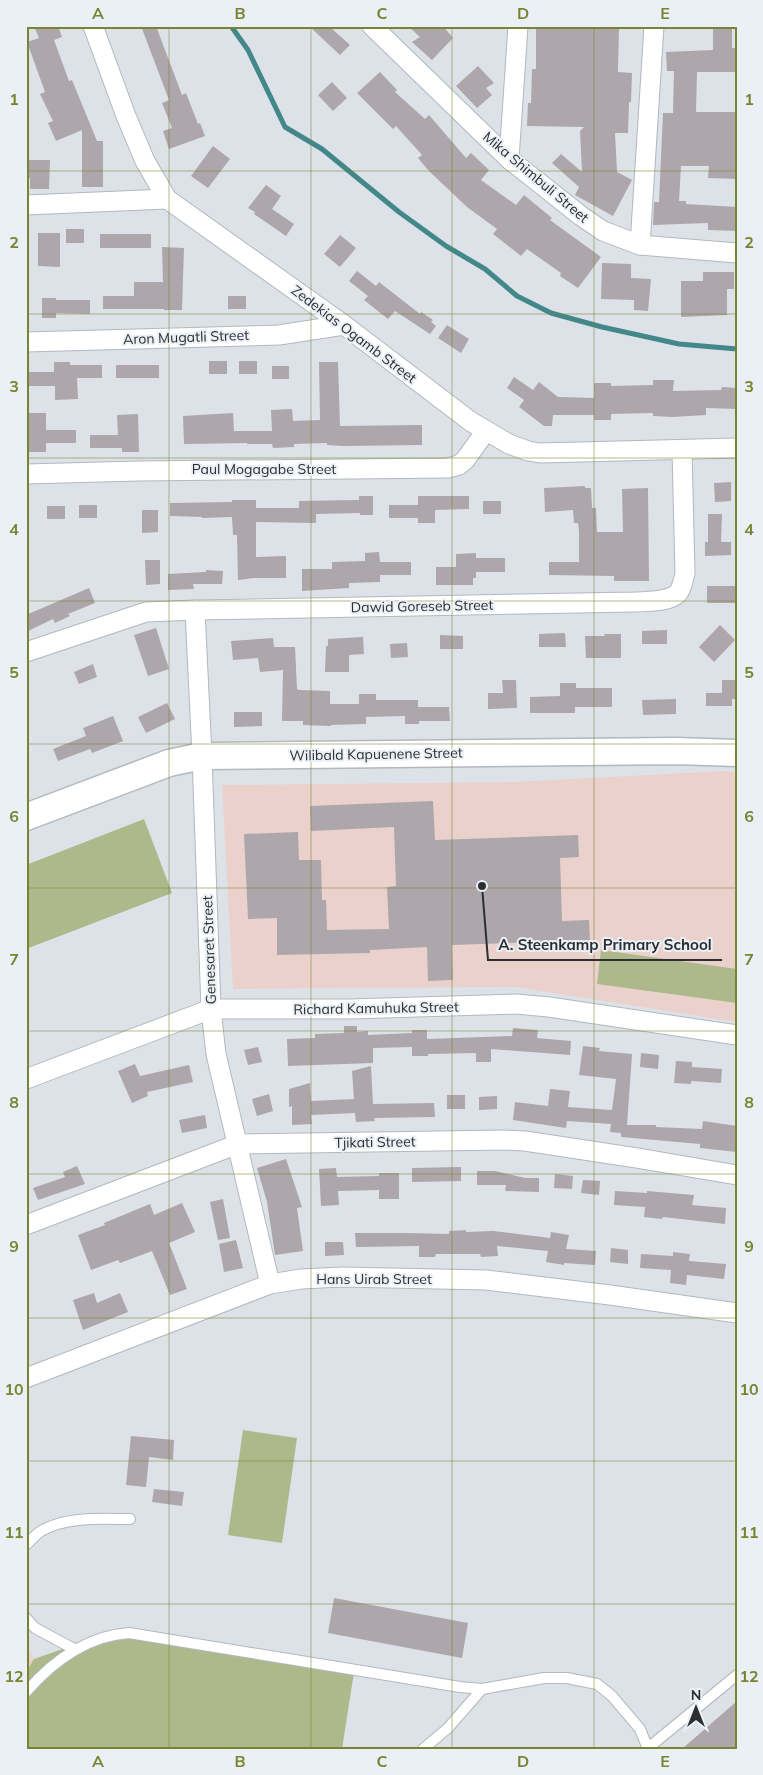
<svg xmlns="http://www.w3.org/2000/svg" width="763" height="1775" viewBox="0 0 763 1775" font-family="Mulish,sans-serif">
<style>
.education{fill:#ebd1cc}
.green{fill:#adb98b}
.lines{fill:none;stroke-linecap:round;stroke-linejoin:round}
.stream{stroke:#42878a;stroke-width:5}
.building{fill:#ada6ab}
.lane-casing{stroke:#b2b8be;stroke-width:12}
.street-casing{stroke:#b2b8be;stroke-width:21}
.secondary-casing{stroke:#b2b8be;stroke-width:29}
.lane{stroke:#fff;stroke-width:10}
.street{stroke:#fff;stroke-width:19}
.secondary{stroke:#fff;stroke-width:26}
.grid{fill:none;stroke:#798431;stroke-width:1;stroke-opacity:0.55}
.labels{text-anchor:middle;stroke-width:4;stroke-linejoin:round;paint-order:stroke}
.street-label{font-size:14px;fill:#2c2e30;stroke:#eaf0f6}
.leader{fill:none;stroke:#2c2e30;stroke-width:2}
.callout-dot{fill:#2c2e30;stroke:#eaf0f6;stroke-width:2}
.callout-label{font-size:15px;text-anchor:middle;font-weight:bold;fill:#2c2e30;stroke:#eaf0f6;stroke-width:4;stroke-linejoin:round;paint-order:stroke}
.neatline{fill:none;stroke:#798431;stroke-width:2}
.grid-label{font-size:16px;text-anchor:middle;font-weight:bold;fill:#798431}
</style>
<rect width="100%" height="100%" fill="#dde2e9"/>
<g class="education">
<path d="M725,771L737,772V1022L515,987L233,989L222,785L513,782Z"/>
<path d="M26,1644L34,1659L26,1672Z"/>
</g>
<g class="green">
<path d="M144,819L172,893L26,949V865Z"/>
<path d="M601,950L737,969V1003L597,984Z"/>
<path d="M243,1430L297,1438L282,1543L228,1535Z"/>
<path d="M111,1632L354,1672L342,1749H26V1672L34,1659Z"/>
</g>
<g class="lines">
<path class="stream" d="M231,26L248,50L285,127L322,149L399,212L446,246L485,269L517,296L551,313L602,327L679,344L737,349"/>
</g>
<g class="building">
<path d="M34,26H58L62,37L54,40L69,81L72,80L97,141H103V187H82V130L56,141L48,123L53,121L40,94L45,92L27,42L39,38Z"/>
<path d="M141,26H156L182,95L186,93L198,124L200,123L205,136L169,149L163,131L172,128L162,103L169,100Z"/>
<path d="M309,26H329L350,45L340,55Z"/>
<path d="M408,26H443L453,38L432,60L412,42L420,37Z"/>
<path d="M536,26H619L618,72L632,73L631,102H629L628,133H615L617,172L632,180L613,216L575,195L579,187L552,163L561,154L582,172L580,131L584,127L527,126L528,103H531L532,69H536Z"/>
<path d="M713,26H732V48H737V72H697L696,112H737V179L708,178L709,166H681L679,201H686V204L737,207V231L708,230V223L653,225L654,202H659L663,113H673L674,71H667L666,52L713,50Z"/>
<path d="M478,66L494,83L486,88L492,95L477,108L456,86Z"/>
<path d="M380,72L397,90L395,92L425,119L429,115L466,158L471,153L489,170L481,180L516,205L524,195L552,218L550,220L601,257L578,288L560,276L561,273L527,249L521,256L493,234L497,229L467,207L429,171L418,158L422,155L396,126L393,129L357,93Z"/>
<path d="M332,82L347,98L333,111L318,95Z"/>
<path d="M213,146L230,159L208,188L191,176Z"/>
<path d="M26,160H50L49,189H30V178L26,177Z"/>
<path d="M266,185L281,196L272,209L294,224L286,236L254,214L255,212L248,208Z"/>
<rect x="66" y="229" width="18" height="14"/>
<path d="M38,233H60V267L38,266Z"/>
<rect x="100" y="234" width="51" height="14"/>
<path d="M340,235L356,248L340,267L324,254Z"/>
<path d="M162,247L184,248L182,310H164V309H103V296H134V282H163Z"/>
<path d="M602,263L631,264V278L651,279L648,311L634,310V300L601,299Z"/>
<path d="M357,271L376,286L379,282L420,314L421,312L433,320L431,322L436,326L430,334L395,311L388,319L364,300L368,296L349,281Z"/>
<path d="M703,272H734V289H727V315L681,317V281H703Z"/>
<rect x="228" y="296" width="18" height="13"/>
<path d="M42,298H56V300H90V314L56,313V318H42Z"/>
<path d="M447,325L469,339L461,353L438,338Z"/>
<rect x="209" y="361" width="18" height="13"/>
<rect x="239" y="361" width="18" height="13"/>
<path d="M54,362H70V365H102V378H77L78,399L55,400V386H26V372H54Z"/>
<path d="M319,362H338L340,426L422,425V445L343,446L327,445V443L294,444V447L273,448L272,444H247V443L184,444L183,416L233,413L234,431H272L271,410L292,409L293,421L320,420Z"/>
<rect x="116" y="365" width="43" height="13"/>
<rect x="272" y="366" width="17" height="13"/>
<path d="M514,377L533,390L539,382L558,397L594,398V383H611V386L653,385V380H674L673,391L721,390L722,387L737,388V409L706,408V415L673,417L653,416V413L611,414V420H594V415H553L552,426H544L519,407L524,400L507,388Z"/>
<path d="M26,413H46V430H76V443H46V452H28Z"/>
<path d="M138,414L139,452H122V448H90V435H118L117,415Z"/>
<path d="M731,482V501L715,502L714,483Z"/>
<path d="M585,486V488H591L592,508H596L597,532H623L622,489L648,488L649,581H614V576L549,575V562H579V531L578,523H574L573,510L545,512L544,488Z"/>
<path d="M359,496H373V515H360V513L316,514V523L256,522V557L286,556V578H254L238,580L237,535H233L232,517L202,518V517L170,516V503L232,502V500H256V508H299V501L359,500Z"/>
<path d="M418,496H469V509L435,510V523H418V518H389V505H418Z"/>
<rect x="483" y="501" width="18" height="13"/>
<rect x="79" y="505" width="18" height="13"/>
<rect x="47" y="506" width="18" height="13"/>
<path d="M142,510H158V532L142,533Z"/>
<path d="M708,514H722L721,542H731V555L705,556V542H708Z"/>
<path d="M379,552L380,562H411V575H380V582L349,583V588L302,591V569H332V562L365,561V553Z"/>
<path d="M476,553V558H505V572H476V578H473V585H436V567H456V554Z"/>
<path d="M145,560H160V584L146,585Z"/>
<path d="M206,570L223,571L222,584H193L194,589L168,590V574L206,572Z"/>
<rect x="707" y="586" width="30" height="17"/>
<path d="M89,588L95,603L68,614L70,616L55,623L53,619L26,632V615Z"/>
<path d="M720,625L735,640L714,662L699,647Z"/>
<path d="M156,628L169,669L148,676L134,635Z"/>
<path d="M667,630V644H642V631Z"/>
<path d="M565,633L566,647H539V634Z"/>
<path d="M604,634H621V658H586L585,636H605Z"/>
<path d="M440,635L463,636V649H440Z"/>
<path d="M363,637L364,654L349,655V672H325L326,646H328V639Z"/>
<path d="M273,638L274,647H295L297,689L299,690L330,691V704H359V694H376V700H418V707H449L450,721H419V724H405V716L366,717V724L331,725V726L303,725V721H282L283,670L260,672L258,658L233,660L231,641Z"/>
<path d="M407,643L408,657L391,658L390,644Z"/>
<path d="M93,664L97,677L79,684L74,672Z"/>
<path d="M502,680H516L517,708L488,709V693H503Z"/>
<path d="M722,680H737V699H732V706H706V693H722Z"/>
<path d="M560,683H576V688H612V707H575V713H530V697L560,696Z"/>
<path d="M676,699V714L643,715L642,700Z"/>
<path d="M167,703L175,719L146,733L138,717Z"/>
<path d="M234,712H262V726L234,727Z"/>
<path d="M113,716L123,741L92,753L90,749L58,761L53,749L86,736L83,728Z"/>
<path d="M433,801L435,840L578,835L579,857L560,858L562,921L589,920L590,940L452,945L453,980L428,981L427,947L370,950V953L277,955V918L248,919L244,834L298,832L299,860H321L322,900H326L327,930L389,929L387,887L396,886L394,827L311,831L310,806Z"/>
<path d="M344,1026H357V1032L368,1031V1035L412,1033V1030H427V1039L512,1036L513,1028L538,1030L537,1038L571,1041L570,1055L491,1049V1062H476V1053L428,1054V1056H412V1047L373,1048V1063L288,1066L287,1039L315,1038V1034L344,1033Z"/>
<path d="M583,1046L600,1048L599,1051L632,1054L627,1125H656V1127L702,1129L703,1121L737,1126V1152L700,1148V1144L621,1137V1133L610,1132L611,1124L567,1121L566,1128L513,1120L515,1102L548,1106L550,1089L570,1091L568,1107L612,1110L616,1079L579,1075Z"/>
<path d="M258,1047L262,1062L248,1065L244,1050Z"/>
<path d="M641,1053L659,1055L658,1069L640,1067Z"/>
<path d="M676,1061L692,1062V1067L722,1069L721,1083L691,1081V1084L674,1083Z"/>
<path d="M135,1064L140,1076L189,1065L193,1082L147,1092L148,1096L132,1103L118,1071Z"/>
<path d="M371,1066L373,1104L434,1103L435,1117L374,1118L375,1121L356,1122L355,1113L311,1115L312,1124L292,1125V1106L289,1107V1089L310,1083L311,1101L354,1099L352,1071Z"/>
<path d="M269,1094L273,1111L257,1116L252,1099Z"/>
<rect x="447" y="1095" width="18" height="14"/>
<path d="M497,1096V1109L479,1110V1097Z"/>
<path d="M205,1115L207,1128L182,1133L179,1120Z"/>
<path d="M286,1159L302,1207L297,1208L303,1251L275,1255L267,1202L257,1168Z"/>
<path d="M77,1166L85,1184L38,1200L33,1188L65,1177L63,1172Z"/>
<path d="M461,1167V1181L412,1182V1168Z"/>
<path d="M336,1168L337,1177L379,1176V1173H399V1199H379V1190L338,1191L339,1205L321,1206L319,1169Z"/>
<path d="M477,1171H495L525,1178H539V1192L505,1191L506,1185H477Z"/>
<path d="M555,1174L573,1176L572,1189L554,1188Z"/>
<path d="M583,1180L600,1181L599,1195L581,1193Z"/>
<path d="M615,1191L647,1193V1191L694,1195L692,1205L726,1208L725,1224L663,1217L662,1219L644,1217L645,1207L614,1205Z"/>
<path d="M223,1199L230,1238L218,1240L210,1202Z"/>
<path d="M182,1203L195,1232L169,1243L187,1289L170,1295L152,1251L120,1263L118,1260L91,1270L78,1235L105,1225L104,1223L150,1204L154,1215Z"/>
<path d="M466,1230V1232L493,1231L550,1238L551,1232L569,1235L566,1249L596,1251L595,1265L564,1263V1265L546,1262L548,1251L497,1246L498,1256L481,1257L480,1254H436L435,1257H419V1246L356,1247L355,1233H406L449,1234V1231Z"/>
<path d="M236,1240L243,1268L224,1272L219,1244Z"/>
<path d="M325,1242H343L344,1255L325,1256Z"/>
<path d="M611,1248L628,1250V1264L610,1262Z"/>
<path d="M673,1252L690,1254L689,1261L726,1264L724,1279L687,1275L686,1285L670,1283L671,1270L640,1268L641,1254L673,1256Z"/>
<path d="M94,1293L97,1303L120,1293L128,1312L83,1330L73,1300Z"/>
<path d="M131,1436L174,1440L173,1460L149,1457L146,1487L126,1485Z"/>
<path d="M154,1489L184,1492L182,1506L152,1502Z"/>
<path d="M334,1598L468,1623L462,1658L328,1633Z"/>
<path d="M737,1701V1749H682Z"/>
</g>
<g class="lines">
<defs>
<g id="lane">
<path d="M26,1545C31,1540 35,1535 41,1531C67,1516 101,1519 130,1519"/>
<path d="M26,1618L35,1628L74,1649"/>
<path d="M26,1692C53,1661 86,1636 129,1633L460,1687L482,1689L544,1678H567L597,1684L612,1696L640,1729L648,1749"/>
<path d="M648,1748L737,1675"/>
<path d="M423,1749L448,1728L482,1689"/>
</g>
<g id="street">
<path d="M93,26L126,116L145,161L167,199L344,325L470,421L509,444L528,451L540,453L737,448"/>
<path d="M372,26L509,159L581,216L603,231L640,245L737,253"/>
<path d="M509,159L518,26"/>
<path d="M26,205L167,199"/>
<path d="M640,245L654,26"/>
<path d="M26,342L279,335L344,325"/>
<path d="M26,474L139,471L448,468L459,465L465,460L486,431"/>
<path d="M195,610L202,756L211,1009L216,1054L270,1284"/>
<path d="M26,652L146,612L195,610L634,602C646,601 668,603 678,593C682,588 683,580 685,574L682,450"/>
<path d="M26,1079L211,1009H350L516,1004L549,1007L737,1035"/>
<path d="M26,1225L238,1144L505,1140L525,1141L637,1158L737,1175"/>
<path d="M26,1378L270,1284L301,1279L342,1277L486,1280L610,1295L737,1313"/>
</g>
<path id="secondary" d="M26,817L169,763L202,756L676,751L737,753"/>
</defs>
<use href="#lane" class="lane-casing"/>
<use href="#street" class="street-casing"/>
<use href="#secondary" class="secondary-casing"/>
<use href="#lane" class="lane"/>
<use href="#street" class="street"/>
<use href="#secondary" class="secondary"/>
</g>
<path class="grid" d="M169,26V1749M311,26V1749M452,26V1749M594,26V1749M26,171H737M26,314H737M26,458H737M26,601H737M26,744H737M26,888H737M26,1031H737M26,1174H737M26,1318H737M26,1461H737M26,1604H737"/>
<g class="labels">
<g class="street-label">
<text transform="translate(536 177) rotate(40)" y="5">Mika Shimbuli Street</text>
<text transform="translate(354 334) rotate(37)" y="5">Zedekias Ogamb Street</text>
<text transform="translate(186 337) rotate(-2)" y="5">Aron Mugatli Street</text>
<text x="264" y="474">Paul Mogagabe Street</text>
<text transform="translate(422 606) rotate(-1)" y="5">Dawid Goreseb Street</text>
<text transform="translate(376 754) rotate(-1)" y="5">Wilibald Kapuenene Street</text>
<text transform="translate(209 950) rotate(-92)" y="5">Genesaret Street</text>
<text transform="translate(376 1008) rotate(-1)" y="5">Richard Kamuhuka Street</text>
<text transform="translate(375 1142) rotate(-1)" y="5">Tjikati Street</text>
<text x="374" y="1284">Hans Uirab Street</text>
</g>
</g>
<path class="leader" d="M482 886L488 960H722"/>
<circle class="callout-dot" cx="482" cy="886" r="5"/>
<g class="callout-label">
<text x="605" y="950">A. Steenkamp Primary School</text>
</g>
<rect width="763" height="1775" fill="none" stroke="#eaf0f6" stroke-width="55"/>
<g transform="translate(696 1708)" stroke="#eaf0f6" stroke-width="4" paint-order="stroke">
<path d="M0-4L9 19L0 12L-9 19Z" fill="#2c2e30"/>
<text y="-8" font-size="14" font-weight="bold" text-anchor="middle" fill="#2c2e30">N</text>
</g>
<rect x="28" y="28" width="708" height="1720" class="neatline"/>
<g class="grid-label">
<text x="98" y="19">A</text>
<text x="240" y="19">B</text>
<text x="382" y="19">C</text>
<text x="523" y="19">D</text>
<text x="665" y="19">E</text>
<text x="14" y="105">1</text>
<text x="749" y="105">1</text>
<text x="14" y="248">2</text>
<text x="749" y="248">2</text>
<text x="14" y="392">3</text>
<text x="749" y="392">3</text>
<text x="14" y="535">4</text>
<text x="749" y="535">4</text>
<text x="14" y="678">5</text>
<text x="749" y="678">5</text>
<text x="14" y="822">6</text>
<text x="749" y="822">6</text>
<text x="14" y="965">7</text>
<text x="749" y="965">7</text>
<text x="14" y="1108">8</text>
<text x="749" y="1108">8</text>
<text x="14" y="1252">9</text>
<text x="749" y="1252">9</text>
<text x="14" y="1395">10</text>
<text x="749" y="1395">10</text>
<text x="14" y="1538">11</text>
<text x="749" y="1538">11</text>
<text x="14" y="1682">12</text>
<text x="749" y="1682">12</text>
<text x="98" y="1767">A</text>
<text x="240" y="1767">B</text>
<text x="382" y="1767">C</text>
<text x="523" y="1767">D</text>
<text x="665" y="1767">E</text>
</g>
</svg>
